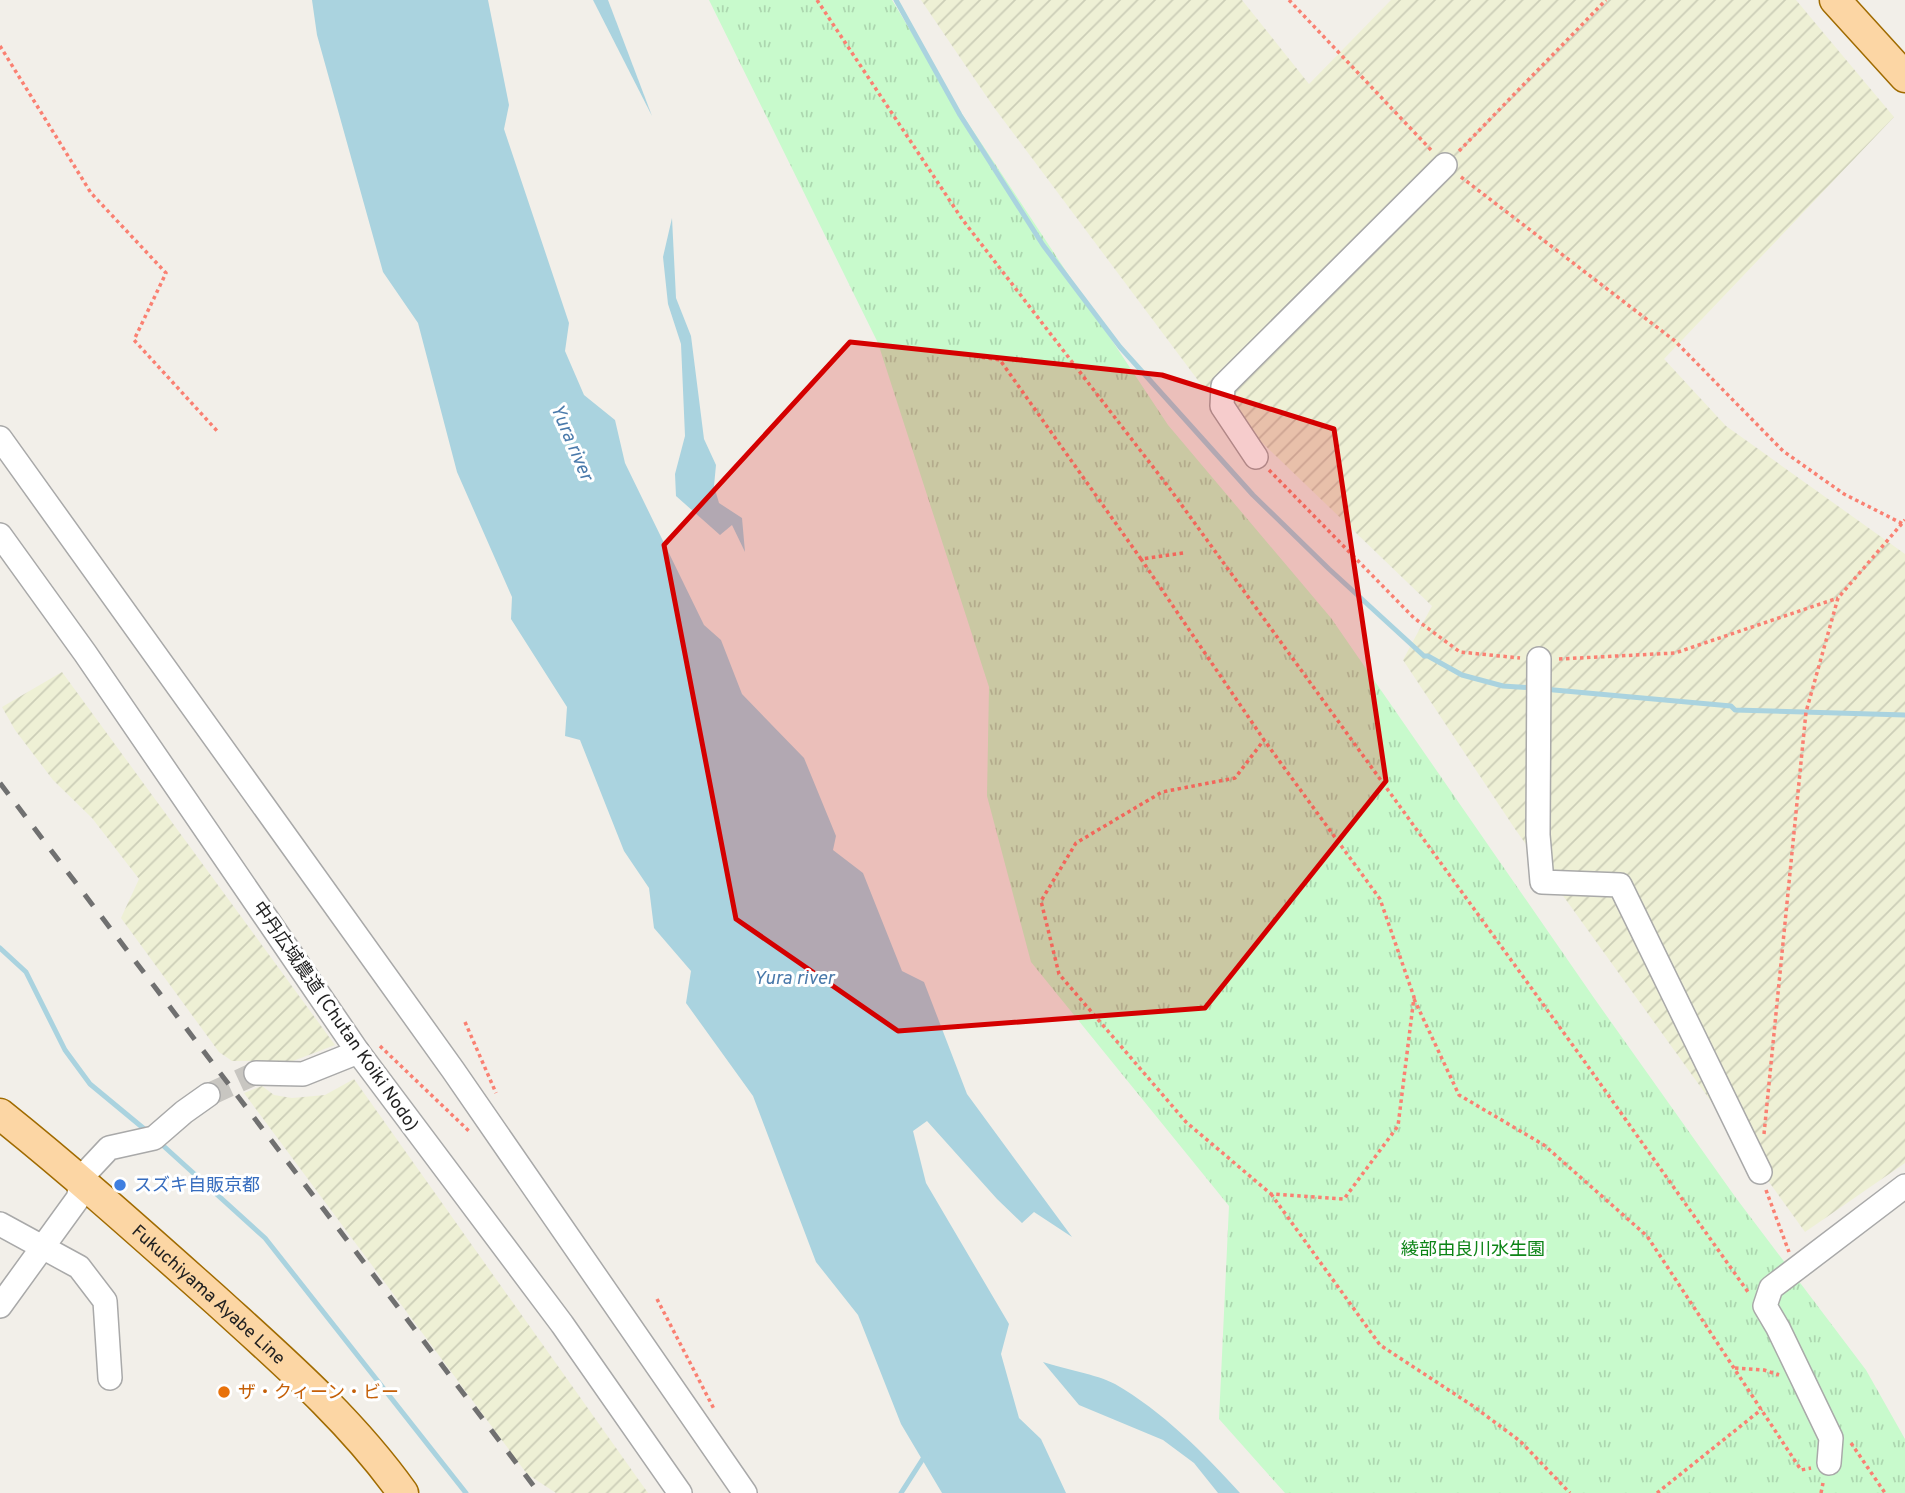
<svg xmlns="http://www.w3.org/2000/svg" width="1905" height="1493" viewBox="0 0 1905 1493" font-family="Overpass,'Noto Sans JP',sans-serif">
<style>
.farmland{fill:url(#farmland-furrows)}
.park{fill:url(#park-tufts)}
.water{fill:#aad3df}
.lines{fill:none;stroke-linecap:round;stroke-linejoin:round}
.stream{stroke:#aad3df;stroke-width:5}
.minor-tunnel{stroke:#c8c6c1;stroke-width:23;stroke-dasharray:23 11;stroke-linecap:butt}
.minor-casing{stroke:#a9a9a9;stroke-width:26}
.major-casing{stroke:#a06b00;stroke-width:33}
.path{stroke:#fa8072;stroke-width:3.5;stroke-dasharray:3.5 3.5;stroke-linecap:butt}
.minor{stroke:#fff;stroke-width:23}
.major{stroke:#fcd6a4;stroke-width:30}
.rail{stroke:#707070;stroke-width:5;stroke-dasharray:14 14;stroke-linecap:butt}
.marked{fill:#d40000;fill-opacity:0.2;stroke:#d40000;stroke-width:5;stroke-linejoin:round}
.shop-dot{fill:#3f7fe0;stroke:#fff;stroke-width:2.5}
.food-dot{fill:#e8710a;stroke:#fff;stroke-width:2.5}
.labels{text-anchor:middle;stroke-width:6;stroke-linejoin:round;paint-order:stroke}
.street-label{font-size:18px;fill:#222;stroke:#fff}
.shop-label{font-size:18px;fill:#366cbe;stroke:#fff;text-anchor:start}
.park-label{font-size:18px;fill:#0c8416;stroke:#fff}
.food-label{font-size:18px;fill:#c56008;stroke:#fff;text-anchor:start}
.water-label{font-size:19px;font-style:italic;fill:#4a7aab;stroke:#fff}
</style>
<defs>
<pattern id="farmland-furrows" width="10" height="10" patternUnits="userSpaceOnUse" patternTransform="scale(1.75)"><rect width="10" height="10" fill="#eef0d5"/><path d="M-1 1l2-2M0 10L10 0M9 11l2-2" fill="none" stroke="#ccceb7"/></pattern>
<pattern id="park-tufts" width="24" height="20" patternUnits="userSpaceOnUse" patternTransform="scale(1.75)"><rect width="24" height="20" fill="#c8facc"/><path d="M3 7l-1-3M5 7V3M7 7l1-3M15 17l-1-3M17 17v-4M19 17l1-3" fill="none" stroke="#acd6af"/></pattern>
</defs>
<rect width="100%" height="100%" fill="#f2efe9"/>
<g class="farmland">
<path d="M921,0H1242L1309,84L1391,0H1796L1894,117L1664,359L1726,426L1905,554V1163L1805,1232L1515,829L1403,660L1432,606L1200,383L993,106Z"/>
<path d="M62,672L335,1045L293,1061H232L219,1052L121,918L139,879L92,818L53,780L15,730L2,707Z"/>
<path d="M354,1079L648,1493H649H556L527,1474L244,1093L262,1086L274,1095L292,1098L325,1095Z"/>
</g>
<path class="park" d="M709,0H892L950,96L1168,425L1331,618L1594,998L1736,1198L1866,1370L1905,1439V1493H1285L1219,1419L1229,1206L1031,962L987,796L989,687L878,343Z"/>
<g class="water">
<path d="M312,0H488L509,105L504,129L569,323L565,351L584,395L615,420L625,463L704,625L721,640L742,694L804,758L836,836L833,850L863,873L902,971L924,982L967,1094L1072,1237L1034,1212L1022,1223L997,1199L927,1121L913,1131L926,1183L1009,1324L1001,1354L1019,1418L1041,1439L1066,1493H942L901,1424L858,1315L816,1262L753,1096L686,1003L691,971L654,928L649,888L624,851L580,740L565,736L567,707L511,619L512,597L457,472L418,323L383,272L317,35Z"/>
<path d="M593,0H608L652,116Z"/>
<path d="M672,218L676,298L691,336L704,439L716,465L714,486L719,503L742,518L745,552L732,525L720,535L676,496L675,474L685,436L681,344L668,304L663,257Z"/>
<path d="M1043,1362C1064,1369 1096,1374 1115,1384C1162,1411 1204,1453 1240,1493H1218L1194,1463L1163,1440L1079,1405Z"/>
</g>
<g class="lines">
<g class="stream">
<path d="M896,0L960,115L1043,245L1120,347L1253,495L1329,569L1424,656H1428L1462,675L1503,686L1534,688"/>
<path d="M1543,689L1731,706L1735,710L1905,715"/>
<path d="M0,948L26,972L65,1050L90,1084L148,1132"/>
<path d="M158,1141L265,1238L466,1493"/>
<path d="M901,1493L926,1454"/>
</g>
<path class="minor-tunnel" d="M208,1095L256,1073"/>
<defs>
<g id="minor">
<path d="M0,438L453,1070L745,1493"/>
<path d="M1256,457L1222,406L1223,386L1445,165"/>
<path d="M0,535L85,653L358,1052L562,1324L680,1493"/>
<path d="M1539,659L1538,835L1542,882L1620,885L1760,1172"/>
<path d="M256,1073L303,1074L358,1052"/>
<path d="M0,1224L79,1267L105,1301L110,1378"/>
<path d="M0,1306L79,1197L80,1179L109,1148L154,1138L184,1112L208,1095"/>
<path d="M1829,1463L1831,1438L1778,1328L1765,1306L1771,1288L1905,1186"/>
</g>
<g id="major">
<path d="M1835,0L1905,77"/>
<path id="s1" d="M0,1114C75,1174 146,1238 218,1302C284,1362 351,1420 403,1493"/>
</g>
</defs>
<use href="#minor" class="minor-casing"/>
<use href="#major" class="major-casing"/>
<g class="path">
<path d="M817,0L962,219L1170,489L1582,1058L1748,1292"/>
<path d="M1289,0L1432,151"/>
<path d="M0,46L91,193L166,273L134,340L219,433"/>
<path d="M1459,151L1606,0"/>
<path d="M1461,177L1675,341L1783,451L1844,494L1905,525"/>
<path d="M961,354L1000,360L1141,559"/>
<path d="M1269,470L1414,618L1460,652L1520,658"/>
<path d="M1183,553L1141,559L1264,740L1235,778L1162,792L1076,843L1041,901L1059,974L1186,1122L1271,1194L1344,1199L1398,1126L1414,997L1380,899L1264,740"/>
<path d="M1559,659L1675,653L1838,598"/>
<path d="M1414,999L1459,1095L1544,1145L1647,1236L1801,1470L1811,1468"/>
<path d="M465,1022L496,1093"/>
<path d="M380,1046L471,1133"/>
<path d="M1764,1134L1806,712L1838,598L1905,520"/>
<path d="M1766,1190L1789,1252"/>
<path d="M1271,1194L1380,1345L1473,1406L1520,1441L1570,1493"/>
<path d="M657,1299L714,1409"/>
<path d="M1735,1368L1764,1370L1779,1375"/>
<path d="M1851,1443L1885,1493"/>
<path d="M1657,1493L1762,1409"/>
<path d="M1821,1493L1823,1483"/>
</g>
<use href="#minor" class="minor"/>
<use href="#major" class="major"/>
<path class="rail" d="M0,783L539,1493"/>
</g>
<path class="marked" d="M850,342L1162,375L1334,429L1386,781L1205,1008L898,1031L736,919L664,545Z"/>
<circle class="shop-dot" cx="120" cy="1185" r="7"/>
<circle class="food-dot" cx="224" cy="1392" r="7"/>
<g class="labels">
<g class="street-label">
<text transform="translate(336 1016) rotate(55)" y="6">中丹広域農道 (Chutan Koiki Nodo)</text>
<text dy="6" stroke="none"><textPath href="#s1" startOffset="276">Fukuchiyama Ayabe Line</textPath></text>
</g>
<g class="shop-label">
<text x="134" y="1191">スズキ自販京都</text>
</g>
<g class="park-label">
<text x="1473" y="1255">綾部由良川水生園</text>
</g>
<g class="food-label">
<text x="238" y="1398">ザ・クィーン・ビー</text>
</g>
<g class="water-label">
<text transform="translate(573 442) rotate(67)" y="7">Yura river</text>
<text x="794" y="984">Yura river</text>
</g>
</g>
</svg>
